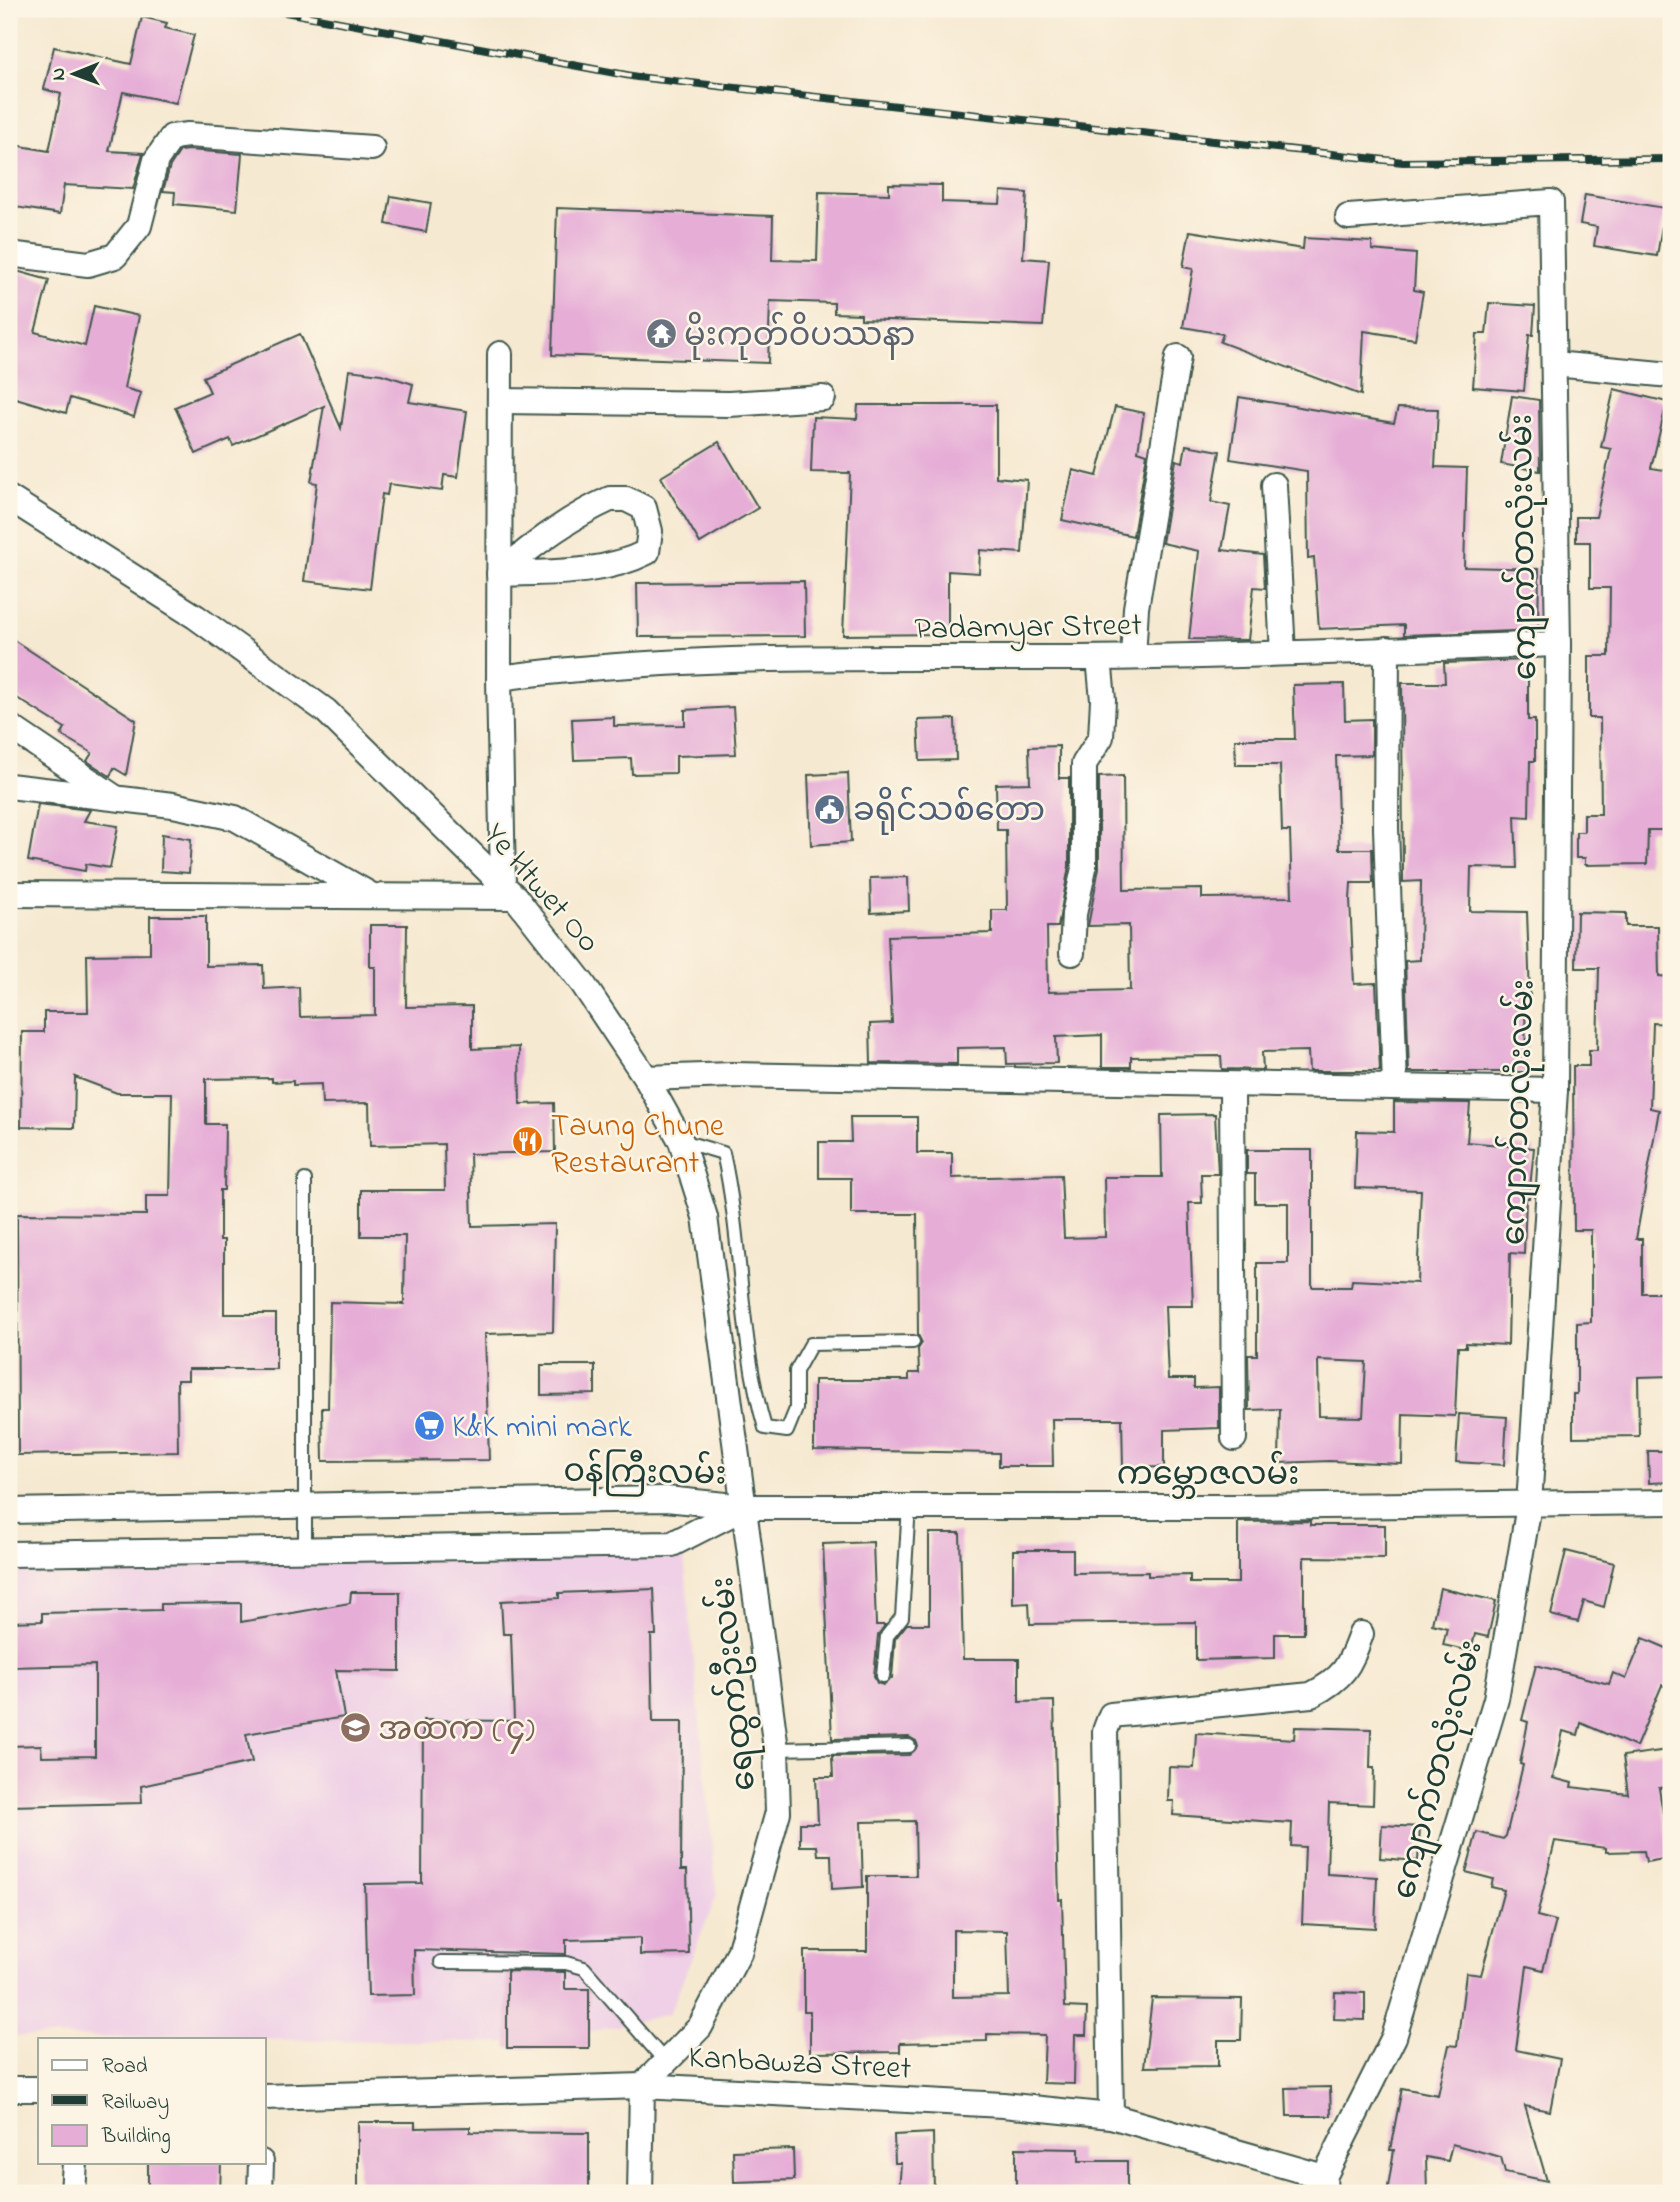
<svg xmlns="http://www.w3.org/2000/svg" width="1680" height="2202" viewBox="0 0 1680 2202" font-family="'Indie Flower','Noto Sans Myanmar',sans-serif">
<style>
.built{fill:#efd0e6}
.building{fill:#e6aed7;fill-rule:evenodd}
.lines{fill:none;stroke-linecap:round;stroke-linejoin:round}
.service-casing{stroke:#3f574c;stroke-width:16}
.minor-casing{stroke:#3f574c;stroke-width:28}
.service{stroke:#fff;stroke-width:12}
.minor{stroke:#fff;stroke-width:24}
.rail-casing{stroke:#1f3d34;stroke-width:8}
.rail{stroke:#fcf5e5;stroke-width:5;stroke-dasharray:16;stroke-linecap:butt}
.labels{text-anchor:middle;stroke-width:5;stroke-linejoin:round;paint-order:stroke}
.worship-label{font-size:32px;fill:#5b616d;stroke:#fcf5e5;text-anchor:start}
.street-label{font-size:32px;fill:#1f3d34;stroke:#fcf5e5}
.service-label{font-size:32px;fill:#4e5e75;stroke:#fcf5e5;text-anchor:start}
.food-label{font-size:32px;fill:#c56008;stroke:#fcf5e5;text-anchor:start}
.shop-label{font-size:32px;fill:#366cbe;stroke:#fcf5e5;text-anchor:start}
.education-label{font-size:32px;fill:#785e54;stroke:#fcf5e5;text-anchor:start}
</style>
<rect width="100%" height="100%" fill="#fcf5e5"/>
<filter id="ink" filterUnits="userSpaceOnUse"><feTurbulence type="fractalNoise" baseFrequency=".0143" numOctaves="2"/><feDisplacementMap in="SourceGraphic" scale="14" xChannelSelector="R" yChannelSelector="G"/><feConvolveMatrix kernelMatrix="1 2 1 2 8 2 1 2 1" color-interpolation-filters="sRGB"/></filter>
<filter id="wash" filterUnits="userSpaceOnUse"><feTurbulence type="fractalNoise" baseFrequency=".00686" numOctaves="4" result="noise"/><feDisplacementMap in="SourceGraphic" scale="28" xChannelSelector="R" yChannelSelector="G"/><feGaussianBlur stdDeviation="1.57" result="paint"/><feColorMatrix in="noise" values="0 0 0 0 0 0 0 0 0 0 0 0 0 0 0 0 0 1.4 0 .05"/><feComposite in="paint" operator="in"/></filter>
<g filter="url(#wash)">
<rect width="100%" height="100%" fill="#f6e9d1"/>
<path class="built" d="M682,1538L717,1895L669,2014L541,2043L9,2036V1562Z"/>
<g id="blocks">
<g class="building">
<path d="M142,17L167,23L165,28L194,35L176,103L123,92L109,151L143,153L133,189L64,185L60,214L9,206V144L49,151L61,94L44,89L54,47L131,64Z"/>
<path d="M188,150L242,154L237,210L174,204L175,192L163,191L170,166L180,151Z"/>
<path d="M889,184L942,185V202L1000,204L1001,191L1027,193L1023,258L1049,260L1043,326L861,319V314L834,313V303L770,301L768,363L552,355L557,208L773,216L772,260L817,261L819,192L889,194Z"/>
<path d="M1585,195L1665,208L1657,256L1594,246L1597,227L1580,224Z"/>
<path d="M391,196L431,203L426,232L386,224Z"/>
<path d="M1190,231L1303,249L1304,238L1372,242V250L1416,254L1414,290L1423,292L1415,339L1364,331L1361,395L1220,342L1223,334L1183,327L1193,269L1183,267Z"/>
<path d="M9,269L49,280L35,332L85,346L94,306L139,316L124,388L141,393L134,417L70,398L66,413L9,396Z"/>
<path d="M1489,303L1535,306L1533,335H1529L1524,391L1473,387L1477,334H1486Z"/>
<path d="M300,334L341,428L349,370L381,374L413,384L409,402L467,411L458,477L444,475L442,491L389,484L387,495L382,494L370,589L304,581L317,483L311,482L324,406L233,446L230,439L196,454L175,407L210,392L203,377Z"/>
<path d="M1614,389L1667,402L1651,468L1671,471V830H1648L1647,864L1585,865V858H1576V832H1584V814H1601L1600,718H1589V656H1609L1610,588H1590V542H1576V517H1596L1611,449L1601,447Z"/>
<path d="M1512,396L1539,400L1540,471L1501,464Z"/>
<path d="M1239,397L1394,423L1398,408L1438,409L1435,467L1467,468L1464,567L1539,569L1538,630L1404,635V625L1319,629L1314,558L1308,559L1307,471L1230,459Z"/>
<path d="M858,405H996V477L1027,480L1022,553L980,550L979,573L948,571V634L843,635L850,473L811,472L813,417L857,419Z"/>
<path d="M1115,407L1144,413L1138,451L1147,454L1133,536L1062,520L1073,470L1097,476Z"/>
<path d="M719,442L758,508L700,543L661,477Z"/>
<path d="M1186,445L1220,451L1211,502L1230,506L1222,550L1263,555L1265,588L1254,587L1248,640L1189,639L1199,551L1162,543L1176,460L1183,462Z"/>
<path d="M804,581L805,636L638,637L637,583Z"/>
<path d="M9,637L136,720L126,775L114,768L110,776L87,761L92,753L61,735L65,728L9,693Z"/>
<path d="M1528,660V720H1535V761H1530L1529,817L1515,816L1517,868L1471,867L1470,911L1527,912L1530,997H1525L1526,1072H1409L1405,961L1420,960L1421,881L1403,882L1402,683H1445L1444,663Z"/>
<path d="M1344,684L1345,720L1372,719V755L1336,756L1339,849H1372L1373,883H1351L1350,899L1354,984L1376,983L1380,1071H1309L1308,1051L1262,1052L1263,1070L1222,1069L1221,1056L1131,1057V1067H1102V1035L1056,1037L1057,1063L1007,1064L1006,1047L957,1048V1064L871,1063L870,1024L892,1023L888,936L992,933V910H1007L1006,830H997L996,784L1030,783L1029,747L1059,746V778H1069V866L1058,927H1047L1048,992L1130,990L1129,925L1088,926L1099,868V777L1123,776L1124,890L1202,889V898L1292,897L1290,831H1282L1280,765H1236L1235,739H1295L1293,685Z"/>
<path d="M733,707L736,754L676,756V773L632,774L631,758L574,760L572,719L614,717V726L685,725V710Z"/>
<path d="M955,719L956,760L920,761L918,720Z"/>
<path d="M848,773L851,842L811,845L808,775Z"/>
<path d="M38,804L90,810L84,821L118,826L110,868L86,864L85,871L28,861Z"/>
<path d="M162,834L191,839L189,873L161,871Z"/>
<path d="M908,877L909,911L871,913L870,878Z"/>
<path d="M1577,912L1626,913V926H1658L1659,976L1671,977V1024L1653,1023L1650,1108L1659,1110L1636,1239H1642V1293H1663V1323H1671V1376L1638,1377L1639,1436L1573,1437V1394H1577V1323L1591,1322V1230H1574L1573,1066H1589V1050H1597L1599,968H1576Z"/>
<path d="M150,916H206V966L263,965L264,989L299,987L300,1017L375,1015V967H370V925H407L406,1007L472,1006V1049L519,1047L520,1104L554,1103L555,1152L470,1154L472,1226L555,1224L553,1332L485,1334L489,1460L323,1461L322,1408H328L330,1302L404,1304L405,1236H361V1190H445L444,1144L370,1146L369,1103L322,1104L321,1084L293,1085V1081L272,1082V1078L206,1079V1124H225L224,1190H220V1240H224V1314H276V1369H188V1380H177L178,1452L18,1455L17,1214L146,1215V1196H170L172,1093H117L75,1077L74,1128L21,1127L22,1032H44V1012H88L87,955L150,954Z"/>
<path d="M1394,1102L1470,1103L1467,1142L1534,1148L1529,1198H1526L1524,1254L1510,1253L1508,1345L1466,1343V1347H1458L1455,1416L1403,1414L1402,1464L1329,1461L1279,1463L1280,1409L1249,1410L1248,1355H1257V1263H1288V1203H1255V1174H1247V1150H1312V1287H1351L1352,1280L1417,1283L1421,1190L1355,1188L1357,1131L1394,1132ZM1318,1360L1366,1362L1363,1417L1319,1416Z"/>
<path d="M1215,1114L1218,1174H1201L1202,1203H1189L1193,1306H1165L1168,1379H1194V1388L1219,1387V1428L1164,1430V1467L1123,1468L1122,1419H1052L1053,1466H999V1453L814,1450V1380H909V1373H919L918,1349L922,1343L918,1335L917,1214H851V1178H819V1142H851L850,1117H917V1153H952V1178L1061,1175L1064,1238L1105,1237L1104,1177H1162L1161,1115Z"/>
<path d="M541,1365H595V1394L541,1395Z"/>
<path d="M1459,1414L1507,1417L1504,1465L1456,1462Z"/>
<path d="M1648,1451H1671V1482L1649,1483Z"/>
<path d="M1310,1521V1525H1385V1558L1304,1557V1634H1275V1658L1196,1660V1622L1030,1624L1029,1603L1013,1604V1550H1073V1573L1148,1572V1576L1190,1575V1583H1238V1522Z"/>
<path d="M929,1533H960L963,1659H1019V1702L1054,1701L1059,1900L1062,1899L1065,2007L1087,2008L1086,2035H1075L1074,2084L1043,2083L1045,2035L987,2034V2041L900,2043V2052L810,2053V2011H804V1951H867V1876H916L915,1821L861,1822L863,1887L832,1889L831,1855H818L817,1846H800V1823H818L816,1777H833L832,1756L909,1755L918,1746L916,1741L909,1737L832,1739L823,1544L873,1542L876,1625H885L878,1635L874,1676L877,1683L883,1685L892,1678L895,1639L907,1624H929ZM953,1930L1007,1931L1009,1996L953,1997Z"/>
<path d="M1566,1551L1614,1563L1604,1607L1584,1601L1578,1622L1551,1615Z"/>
<path d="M1440,1588L1496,1601L1488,1637L1475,1634L1471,1651L1443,1645L1447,1628L1432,1624Z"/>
<path d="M654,1589L656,1635H651L653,1722H682L681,1870H687L689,1954L640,1955V1938L566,1940V1954L414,1950L415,1995L368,1996L365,1884L422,1883L423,1720L514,1721L511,1634H503L501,1601L559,1598V1593Z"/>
<path d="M351,1592H400V1671L336,1670L344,1717L246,1734L252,1762L141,1786L142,1803L9,1806V1746L41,1745L42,1757L95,1756V1665L9,1667V1622L42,1621V1613L161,1610V1604L241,1603V1622L350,1603Z"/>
<path d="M1643,1638L1671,1650V1689L1662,1685L1636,1747L1581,1723L1578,1735L1563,1731L1553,1778L1572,1783L1571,1787L1628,1794L1623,1756L1668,1750L1671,1786L1659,1788L1670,1858L1646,1862L1644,1851L1606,1852V1848L1555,1841L1537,1916L1556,1921L1543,1970L1527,1966L1516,2050L1560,2059L1550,2111L1525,2106L1547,2181L1505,2172L1501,2157L1452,2144L1448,2161L1426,2157L1427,2193H1387L1394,2150H1390L1402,2088L1438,2095L1449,2045L1457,2046L1466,1973L1481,1975L1504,1890L1491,1887L1493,1879L1466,1872L1477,1832L1503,1839L1506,1836L1523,1765L1520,1764L1528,1722L1522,1720L1536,1665L1609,1684L1613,1673L1626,1679Z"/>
<path d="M1295,1727L1371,1729L1370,1768H1374L1373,1805L1329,1803L1327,1874L1377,1877L1375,1928L1302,1924L1305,1847L1291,1846L1292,1823L1173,1815L1174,1801H1168L1169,1767L1194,1768L1196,1733L1294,1739Z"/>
<path d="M1382,1825L1420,1827L1418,1861L1380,1858Z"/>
<path d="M507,1971L565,1972V1989H589V2048H507Z"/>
<path d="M1335,1992L1365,1993V2020L1334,2019Z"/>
<path d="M1152,1998L1242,1999L1241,2040H1218V2066L1144,2067Z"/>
<path d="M1330,2087L1331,2116H1287L1286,2088Z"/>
<path d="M358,2122H415V2128L470,2127V2132L589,2133V2193H358Z"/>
<path d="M933,2133L934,2193H899L901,2163H895L894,2135Z"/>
<path d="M1016,2148L1079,2149V2161H1127V2193L1016,2190Z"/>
<path d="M793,2149L794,2180L734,2182L733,2151Z"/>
<path d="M148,2162H221L220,2193H148Z"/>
</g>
</g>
</g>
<g filter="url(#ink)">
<use href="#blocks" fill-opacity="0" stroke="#3f574c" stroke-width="2"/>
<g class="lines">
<defs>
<g id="service">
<path d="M682,1141L723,1153C743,1243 739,1340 765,1428L787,1431L796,1409V1371L811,1344L913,1342"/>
<path d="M305,1549V1180"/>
<path d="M883,1676L887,1636L902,1617L909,1506"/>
<path d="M776,1749L909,1746"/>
<path d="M441,1962L566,1963L584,1968L664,2060"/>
</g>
<g id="minor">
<path d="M9,254L88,264L115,256L139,226L156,160L172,137L188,135L372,148"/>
<path d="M500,354L499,678L503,884"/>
<path d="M1554,364L1671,375"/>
<path d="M500,401L729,404L823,398"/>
<path d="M1274,485L1283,653"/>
<path d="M9,498L196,617L326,711L515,897L583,984L646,1078L681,1141L705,1217L776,1749L778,1812L739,1953L700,2027L642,2086L640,2193"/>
<path d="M610,499H626L644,508L650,531L647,552C602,575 548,572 499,574C533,544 568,518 610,499Z"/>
<path d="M1387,649L1386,828L1395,1087"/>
<path d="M1133,657L1136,608L1178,357"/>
<path d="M499,678C690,652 886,659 1079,658C1238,657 1398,649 1558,644"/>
<path d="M9,726L114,797"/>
<path d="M9,786L173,805L235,818L369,894"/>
<path d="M9,894L515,897"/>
<path d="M1072,953L1074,914L1084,868V764L1101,737L1103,700L1099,658"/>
<path d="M646,1078L732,1075L1555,1090"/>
<path d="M1232,1086L1234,1438"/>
<path d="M9,1511L666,1499L745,1507H1238L1671,1502"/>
<path d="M9,1554L672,1544L745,1507"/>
<path d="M9,2089H40"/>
<path d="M264,2097L642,2086L1003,2105L1111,2116L1324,2177"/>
<path d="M1111,2116L1105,1731L1111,1715L1311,1695C1344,1678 1349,1667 1361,1634"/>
<path d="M73,2193L75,2162"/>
<path d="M260,2193L261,2162"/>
<path d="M1325,2193L1324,2177L1394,2037L1496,1699L1529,1505L1555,1090L1558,644L1551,202L1348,217"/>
</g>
</defs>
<use href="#service" class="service-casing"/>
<use href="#minor" class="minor-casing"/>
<use href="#service" class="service"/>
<use href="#minor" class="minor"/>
<defs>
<path id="rail" d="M269,9L637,77L1403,162L1671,159"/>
</defs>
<use href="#rail" class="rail-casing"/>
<use href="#rail" class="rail"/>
</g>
</g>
<defs>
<symbol id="temple-disc" viewBox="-11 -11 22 22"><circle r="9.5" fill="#6b7280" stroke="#fcf5e5"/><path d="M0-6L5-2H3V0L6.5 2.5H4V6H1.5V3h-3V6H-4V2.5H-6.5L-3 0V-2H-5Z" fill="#fff"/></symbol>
<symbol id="civic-disc" viewBox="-11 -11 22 22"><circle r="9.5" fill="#5c6f8a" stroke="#fcf5e5"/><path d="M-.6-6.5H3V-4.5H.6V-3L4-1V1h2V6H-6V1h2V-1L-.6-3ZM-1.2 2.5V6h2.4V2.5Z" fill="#fff"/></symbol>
<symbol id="restaurant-disc" viewBox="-11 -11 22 22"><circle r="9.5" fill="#e8710a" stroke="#fcf5e5"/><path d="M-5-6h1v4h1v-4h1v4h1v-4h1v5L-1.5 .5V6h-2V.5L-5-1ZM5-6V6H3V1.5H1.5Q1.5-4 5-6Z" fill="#fff"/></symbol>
<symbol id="supermarket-disc" viewBox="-11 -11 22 22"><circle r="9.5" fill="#3f7fe0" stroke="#fcf5e5"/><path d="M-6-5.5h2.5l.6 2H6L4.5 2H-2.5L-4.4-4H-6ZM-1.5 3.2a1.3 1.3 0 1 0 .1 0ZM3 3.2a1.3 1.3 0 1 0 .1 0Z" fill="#fff"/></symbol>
<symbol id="school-disc" viewBox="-11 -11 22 22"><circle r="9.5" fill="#8d6e63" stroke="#fcf5e5"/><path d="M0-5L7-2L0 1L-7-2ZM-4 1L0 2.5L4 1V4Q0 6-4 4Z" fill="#fff"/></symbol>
</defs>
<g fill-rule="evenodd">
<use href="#temple-disc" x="644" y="316" width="35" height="35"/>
<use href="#civic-disc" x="812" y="792" width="35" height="35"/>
<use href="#restaurant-disc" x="510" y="1124" width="35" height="35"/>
<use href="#supermarket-disc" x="412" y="1408" width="35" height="35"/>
<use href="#school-disc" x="338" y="1710" width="35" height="35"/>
</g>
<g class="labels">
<g class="worship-label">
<text x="684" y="345">မိုးကုတ်ဝိပဿနာ</text>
</g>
<g class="street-label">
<text transform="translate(1522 547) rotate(-91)" y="11">ကျောက်တလုံးလမ်း</text>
<text transform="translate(1028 625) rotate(-1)" y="11">Padamyar Street</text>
<text transform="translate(543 887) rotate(49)" y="11">Ye Htwet Oo</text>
<text transform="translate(1517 1112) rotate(-88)" y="11">ကျောက်တလုံးလမ်း</text>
<text transform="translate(645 1471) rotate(1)" y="11">ဝန်ကြီးလမ်း</text>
<text x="1208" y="1484">ကမ္ဘောဇလမ်း</text>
<text transform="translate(732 1684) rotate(-96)" y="11">ရေထွက်ဦးလမ်း</text>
<text transform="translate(1436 1769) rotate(-75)" y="11">ကျောက်တလုံးလမ်း</text>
<text transform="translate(800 2061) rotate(3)" y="11">Kanbawza Street</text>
</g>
<g class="service-label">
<text x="853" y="820">ခရိုင်သစ်တော</text>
</g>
<g class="food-label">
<text x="551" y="1135">Taung Chune<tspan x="551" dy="37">Restaurant</tspan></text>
</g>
<g class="shop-label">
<text x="452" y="1436">K&amp;K mini mark</text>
</g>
<g class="education-label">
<text x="378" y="1739">အထက (၄)</text>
</g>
</g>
<rect width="1680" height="2202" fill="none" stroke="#fcf5e5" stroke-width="35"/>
<rect x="38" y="2038" width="228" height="126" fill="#fcf5e5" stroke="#a4ab9e" stroke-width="2"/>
<rect x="52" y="2060" width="35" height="10" fill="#ffffff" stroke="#a4ab9e" stroke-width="2"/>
<text x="102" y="2072" font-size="21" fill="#1f3d34">Road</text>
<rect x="52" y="2095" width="35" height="10" fill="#1f3d34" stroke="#a4ab9e" stroke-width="2"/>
<text x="102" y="2108" font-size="21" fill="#1f3d34">Railway</text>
<rect x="52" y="2125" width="35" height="21" fill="#e6aed7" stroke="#a4ab9e" stroke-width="2"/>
<text x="102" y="2142" font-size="21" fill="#1f3d34">Building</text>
<g transform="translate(74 74) rotate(269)" stroke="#fcf5e5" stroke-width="5" paint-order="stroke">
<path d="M0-5L12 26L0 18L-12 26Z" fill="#1f3d34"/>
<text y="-10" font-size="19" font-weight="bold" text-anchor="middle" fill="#1f3d34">N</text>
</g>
</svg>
